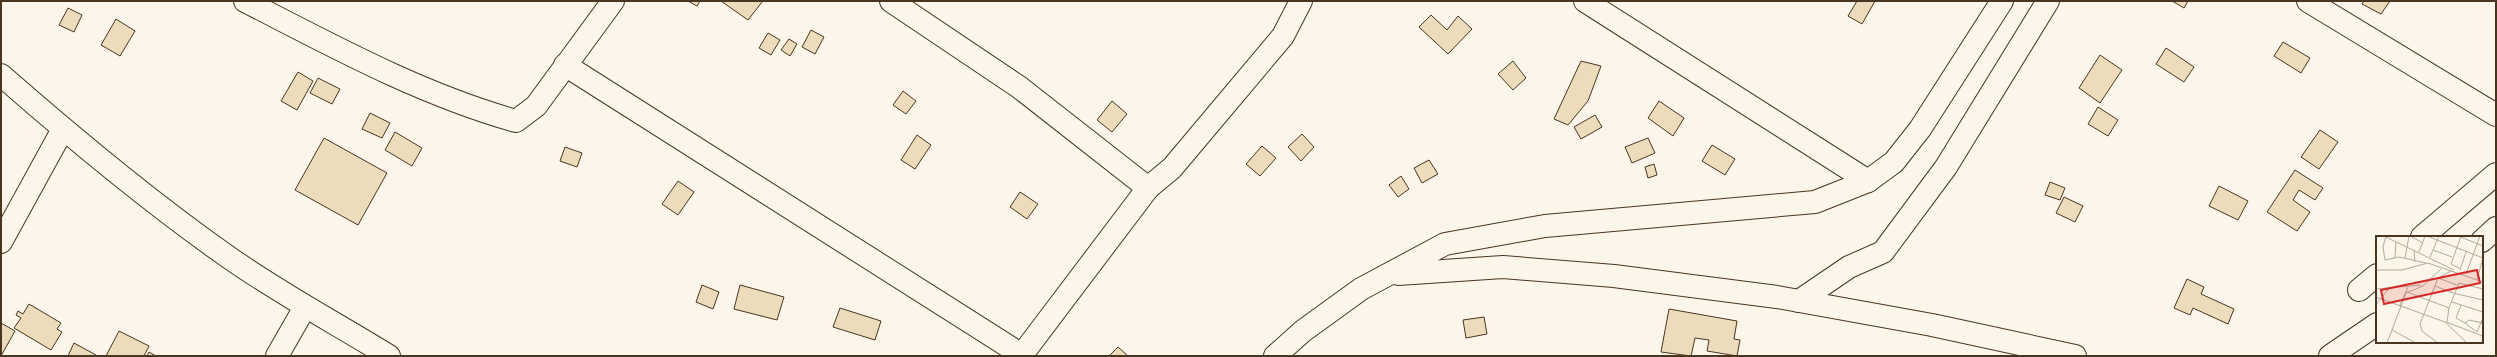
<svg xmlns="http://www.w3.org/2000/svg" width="2497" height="357" viewBox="0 0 2497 357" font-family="'Asap Condensed',sans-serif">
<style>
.building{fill:#ecdcbc;stroke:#4a3520}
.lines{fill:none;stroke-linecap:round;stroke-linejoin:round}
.minor-casing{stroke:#4a3520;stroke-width:24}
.minor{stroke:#fbf6e9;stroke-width:22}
.inset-road{fill:none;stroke:#b4a999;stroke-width:1}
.view{fill:#d62828;fill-opacity:0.15;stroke:#d62828;stroke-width:2}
.inset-edge{fill:none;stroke:#4a3520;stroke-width:2}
</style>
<rect width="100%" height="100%" fill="#fbf6e9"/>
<g class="building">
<path d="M688,1H700L697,6Z"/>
<path d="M721,1H761L762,2L748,20Z"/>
<path d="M1857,1H1875L1862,24L1848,16Z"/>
<path d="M2172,1H2188L2184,8Z"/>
<path d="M2364,1H2390L2381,14L2362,4Z"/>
<path d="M68,8L82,15L74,32L59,25Z"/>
<path d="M1431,15L1447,30L1458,16L1472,29L1448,54L1419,27Z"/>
<path d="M116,19L135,31L120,56L101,45Z"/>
<path d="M811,30L824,37L815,54L802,47Z"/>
<path d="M768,33L780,40L771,55L759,48Z"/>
<path d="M789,39L797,44L790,56L781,50Z"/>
<path d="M2283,42L2310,58L2301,73L2274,56Z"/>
<path d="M2166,48L2194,67L2184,82L2156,64Z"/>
<path d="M2100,55L2122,70L2100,103L2079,88Z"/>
<path d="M1513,61L1526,78L1513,90L1498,74Z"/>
<path d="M1581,61L1601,66L1588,101L1568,125L1554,119Z"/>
<path d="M298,72L313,81L297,110L281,101Z"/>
<path d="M318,78L340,89L332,104L310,93Z"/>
<path d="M903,91L916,101L906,114L893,105Z"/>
<path d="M1112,101L1127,114L1112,132L1097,120Z"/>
<path d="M1659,101L1684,118L1673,136L1648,118Z"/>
<path d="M2098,107L2118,120L2108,136L2088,124Z"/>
<path d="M370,113L390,123L382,138L362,129Z"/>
<path d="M1595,115L1602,127L1581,139L1574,127Z"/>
<path d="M2320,130L2338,142L2319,169L2301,157Z"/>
<path d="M395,132L422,148L412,166L385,150Z"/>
<path d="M1302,134L1314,147L1301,161L1288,147Z"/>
<path d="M917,135L931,145L915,169L901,160Z"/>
<path d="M324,138L387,173L358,225L295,190Z"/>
<path d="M1648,138L1655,153L1632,163L1625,147Z"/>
<path d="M1712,145L1735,159L1725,175L1702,161Z"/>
<path d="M1262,146L1276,158L1260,176L1246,164Z"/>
<path d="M565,147L582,153L577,167L560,161Z"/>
<path d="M1429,160L1438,174L1422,183L1414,168Z"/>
<path d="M1654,164L1657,175L1648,178L1645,167Z"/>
<path d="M2295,170L2323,188L2315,200L2299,190L2293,200L2310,212L2297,231L2267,212Z"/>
<path d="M1401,176L1409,189L1398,197L1389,185Z"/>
<path d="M678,181L694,192L678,215L662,204Z"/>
<path d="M2050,182L2065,188L2060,200L2045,195Z"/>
<path d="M2219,186L2248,201L2238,220L2209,206Z"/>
<path d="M1020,192L1038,204L1027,219L1010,207Z"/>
<path d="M2064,197L2083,206L2075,222L2056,213Z"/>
<path d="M2187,279L2204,287L2201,294L2234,309L2228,324L2193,308L2190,315L2174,308Z"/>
<path d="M702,285L719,292L713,309L696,302Z"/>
<path d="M740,285L784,297L777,320L734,309Z"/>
<path d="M29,304L61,323L57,329L62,332L51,350L14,328L21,318L16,315L18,311L23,314Z"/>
<path d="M840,308L881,321L875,340L833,327Z"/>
<path d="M1669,309L1737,321L1734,339L1740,340L1737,356L1707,351L1709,340L1695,338L1691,356L1661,352Z"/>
<path d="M1484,317L1487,334L1466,338L1463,320Z"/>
<path d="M1,323L15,331L1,356Z"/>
<path d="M119,331L149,346L144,356H106Z"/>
<path d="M74,343L96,355L95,356H68Z"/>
<path d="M1118,347L1128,356H1109Z"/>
<path d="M149,352L156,356H147Z"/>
</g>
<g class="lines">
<defs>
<g id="minor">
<path d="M245,1C333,46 420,94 516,121L536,106L613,1"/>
<path d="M891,1L1019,87L1148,188"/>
<path d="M1585,1L1868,181"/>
<path d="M2308,1L2496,115"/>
<path d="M565,65L1022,355"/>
<path d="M1,75C73,138 146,199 224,254C277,292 334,322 389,356"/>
<path d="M2422,237L2496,174"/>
<path d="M2482,241L2496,228"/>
<path d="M1,242L63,129"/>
<path d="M1398,274L1503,267L1614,276L1777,297L1932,325L2075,356"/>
<path d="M2359,290L2377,275"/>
<path d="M1799,301L1849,267L1883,252L1946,167L2048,1"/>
<path d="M277,356L305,307"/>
<path d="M1021,356L1148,188L1172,168L1283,36L1301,1"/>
<path d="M1275,356L1303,331L1361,289L1445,244L1545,226L1815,202L1868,181L1894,162L1920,129L2002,1"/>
<path d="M2330,356L2377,324"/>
</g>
</defs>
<use href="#minor" class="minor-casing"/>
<use href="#minor" class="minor"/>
</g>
<g transform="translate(2376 236)">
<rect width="107" height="107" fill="#fbf6e9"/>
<path class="inset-road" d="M10,0L7,11L9,24L23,21L50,27M34,0L47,7M51,0L107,22M82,0L107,10M10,1L78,34M38,14L39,26M57,14L76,21M43,16L49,0M54,21L63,0M19,22L20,6M29,22L33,0M85,33L75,28L85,0M0,34H26L52,27L107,46M84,34L90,16M90,38L104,0M62,42L81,49M101,43L107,22M59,50L77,57L107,64M0,53L45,49M31,56L73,72M0,61L69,86L91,107M76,66L107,76M0,69L14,51M24,69L32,51M85,69L80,82L89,87M70,86L107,100M71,86L73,72L83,47L107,53M16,94L40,107M101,96L89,87L93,84L107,87M101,96L107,82M11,107L30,57L47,50L65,33M62,107L46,95L44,88L62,42L75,35"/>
<path class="view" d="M101,34L104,47L8,68L5,54Z"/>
<rect width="107" height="107" class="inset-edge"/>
</g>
<rect width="2497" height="357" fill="none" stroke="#4a3520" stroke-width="4"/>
</svg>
